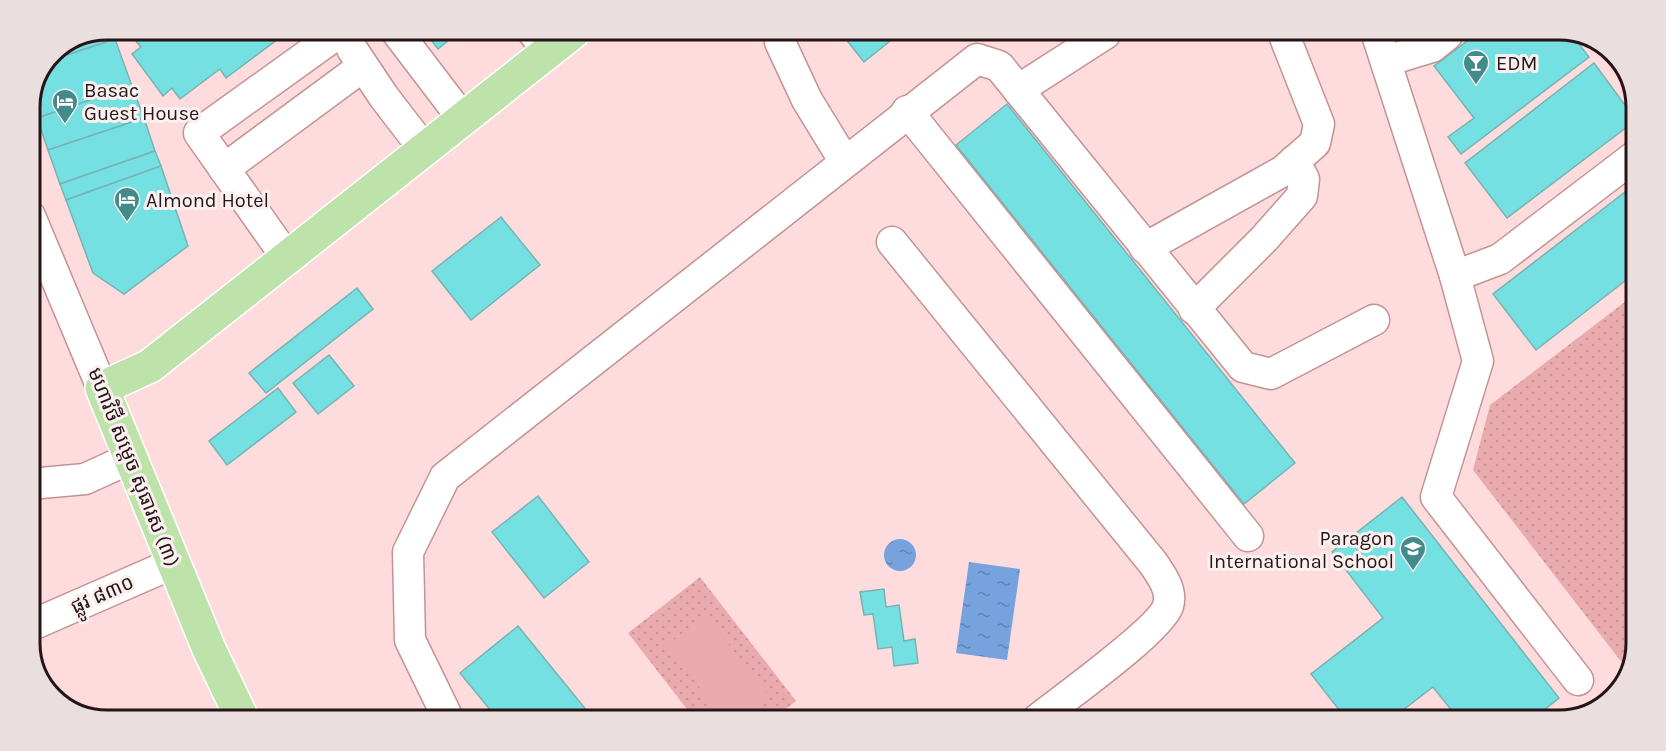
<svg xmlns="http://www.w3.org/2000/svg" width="1666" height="751" viewBox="0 0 1666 751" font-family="Karla,'Noto Sans Khmer',sans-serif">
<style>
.green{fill:url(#green-dots)}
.pitch{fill:#eaabae}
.water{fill:url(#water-ripples)}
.building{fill:#74e0e1;stroke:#78b3b3;stroke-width:1.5}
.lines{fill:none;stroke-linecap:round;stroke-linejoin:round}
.minor-casing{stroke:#c59294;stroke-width:33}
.major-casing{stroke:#fff;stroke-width:36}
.minor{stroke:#fff;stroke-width:30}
.major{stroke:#bde2aa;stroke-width:33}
.labels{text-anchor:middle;stroke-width:6;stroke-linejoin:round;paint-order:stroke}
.poi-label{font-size:20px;fill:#271416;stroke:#fbf0f0;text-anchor:start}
.street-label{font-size:20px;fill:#271416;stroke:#fbf0f0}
.rim{fill:none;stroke:#271416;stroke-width:3}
</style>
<defs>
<pattern id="green-dots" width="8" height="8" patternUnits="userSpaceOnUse" patternTransform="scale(1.5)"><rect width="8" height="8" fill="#eaabae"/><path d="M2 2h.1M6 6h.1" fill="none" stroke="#c99295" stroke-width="1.8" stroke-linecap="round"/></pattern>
<pattern id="water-ripples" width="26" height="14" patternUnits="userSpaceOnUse" patternTransform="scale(1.5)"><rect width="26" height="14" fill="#76a2dd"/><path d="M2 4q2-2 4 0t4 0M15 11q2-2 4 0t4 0" fill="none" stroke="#6183b2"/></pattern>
</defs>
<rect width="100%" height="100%" fill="#fedcdd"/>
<g class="green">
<path d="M1634,295L1630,673L1473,470L1490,405Z"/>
<path d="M700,577L796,701L774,718L693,717L628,633Z"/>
</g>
<path class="pitch" d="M706,615L770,698L744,718H723L667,645Z"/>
<g class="water">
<circle cx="900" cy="555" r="16"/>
<path d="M969,562L1020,569L1007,660L956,653Z"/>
</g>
<g class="building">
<path d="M108,30H112L115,39L49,61L53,52Z"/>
<path d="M145,30L278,31L282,36L226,78L220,69L180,99L172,88L163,96L132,54L141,47L134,39Z"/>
<path d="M424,31H460L438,49Z"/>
<path d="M841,33H900L864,62Z"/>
<path d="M1474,36H1573L1589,57L1461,154L1448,137L1474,118L1434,66Z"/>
<path d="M115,39L132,86L37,118L31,101L49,61Z"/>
<path d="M1594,63L1636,120L1507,218L1465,163Z"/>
<path d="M132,86L144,118L48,150L37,118Z"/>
<path d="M1007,104L1295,463L1244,504L956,145Z"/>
<path d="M144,118L155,151L60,184L48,150Z"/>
<path d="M155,151L161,166L66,200L60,184Z"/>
<path d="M161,166L188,246L124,294L93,273L66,200Z"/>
<path d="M1634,185V274L1536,350L1493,294Z"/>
<path d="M501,217L540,265L471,320L432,271Z"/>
<path d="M357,288L373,309L266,393L249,373Z"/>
<path d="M329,355L354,386L318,414L293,383Z"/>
<path d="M278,388L296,412L227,465L209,441Z"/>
<path d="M538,496L589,562L544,598L492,532Z"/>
<path d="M1402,497L1559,698L1530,721H1460L1433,687L1390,720H1347L1311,674L1383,618L1332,552Z"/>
<path d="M884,589L886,607L899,605L904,641L915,639L918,663L894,666L892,647L878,649L873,614L864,615L860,592Z"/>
<path d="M518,626L592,717H496L460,673Z"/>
</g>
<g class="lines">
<defs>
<g id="minor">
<path d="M396,31L463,119"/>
<path d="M533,32L548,51"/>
<path d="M1377,35L1455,276L1478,361L1436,497L1578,680"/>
<path d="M780,42L807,100L845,162"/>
<path d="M352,49L384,97L424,149"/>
<path d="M1386,61L1432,47L1447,35"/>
<path d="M1018,90L1105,34"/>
<path d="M907,111L1248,536"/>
<path d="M224,169L362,67"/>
<path d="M30,216L102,388"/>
<path d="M892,242L1153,563C1161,575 1173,590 1168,606C1160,630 1063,699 1038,719"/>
<path d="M1145,248L1283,171L1315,143L1319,124L1284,35"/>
<path d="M287,258L199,133L341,31"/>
<path d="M1455,276L1500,259L1635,156"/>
<path d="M1194,309L1263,240L1302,196L1304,179L1294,161"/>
<path d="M30,484L85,479L131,458"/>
<path d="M30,626L174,563"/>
<path d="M447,716L410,640L408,552L445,477L977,59L999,66L1243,367L1271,374L1374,320"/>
</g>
<path id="major" d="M241,716L209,649L102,388L150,366L573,32"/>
</defs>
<use href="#minor" class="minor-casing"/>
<use href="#major" class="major-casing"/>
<use href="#minor" class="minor"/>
<use href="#major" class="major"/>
</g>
<defs>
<symbol id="bar-pin" viewBox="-11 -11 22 30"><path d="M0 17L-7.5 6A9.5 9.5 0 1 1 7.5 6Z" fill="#438b8b" stroke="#fbf0f0"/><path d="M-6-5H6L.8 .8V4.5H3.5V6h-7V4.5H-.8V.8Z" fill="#fff"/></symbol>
<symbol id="hotel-pin" viewBox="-11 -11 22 30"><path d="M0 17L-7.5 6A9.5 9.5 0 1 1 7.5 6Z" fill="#438b8b" stroke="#fbf0f0"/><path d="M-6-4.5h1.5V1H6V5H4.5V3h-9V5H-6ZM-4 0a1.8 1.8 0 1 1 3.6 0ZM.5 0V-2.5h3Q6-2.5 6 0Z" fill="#fff"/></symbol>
<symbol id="school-pin" viewBox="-11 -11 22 30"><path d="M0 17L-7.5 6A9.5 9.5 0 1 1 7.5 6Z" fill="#438b8b" stroke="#fbf0f0"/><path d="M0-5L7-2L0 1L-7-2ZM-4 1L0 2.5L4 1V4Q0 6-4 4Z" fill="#fff"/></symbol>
</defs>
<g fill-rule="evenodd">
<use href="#bar-pin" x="1461" y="48" width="30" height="40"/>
<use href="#hotel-pin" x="50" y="87" width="30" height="40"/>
<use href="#hotel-pin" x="112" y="185" width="30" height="40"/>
<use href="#school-pin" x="1398" y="534" width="30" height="40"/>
</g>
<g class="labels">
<g class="poi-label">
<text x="1496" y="70">EDM</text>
<text x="84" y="97">Basac<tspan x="84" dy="23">Guest House</tspan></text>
<text x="146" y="207">Almond Hotel</text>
<text x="1394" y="545" text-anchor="end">Paragon<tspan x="1394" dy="23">International School</tspan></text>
</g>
<g class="street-label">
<text transform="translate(134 467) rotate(68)" y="7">មហាវិថី សម្តេច សុធារស (៣)</text>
<text transform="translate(102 594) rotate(-24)" y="7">ផ្លូវ ៨៣០</text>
</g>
</g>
<path d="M0 0H1666V751H0ZM107 40H1559A67 67 0 0 1 1626 107V643A67 67 0 0 1 1559 710H107A67 67 0 0 1 40 643V107A67 67 0 0 1 107 40Z" fill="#eadedf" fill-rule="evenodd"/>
<path class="rim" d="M107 40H1559A67 67 0 0 1 1626 107V643A67 67 0 0 1 1559 710H107A67 67 0 0 1 40 643V107A67 67 0 0 1 107 40Z"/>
</svg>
